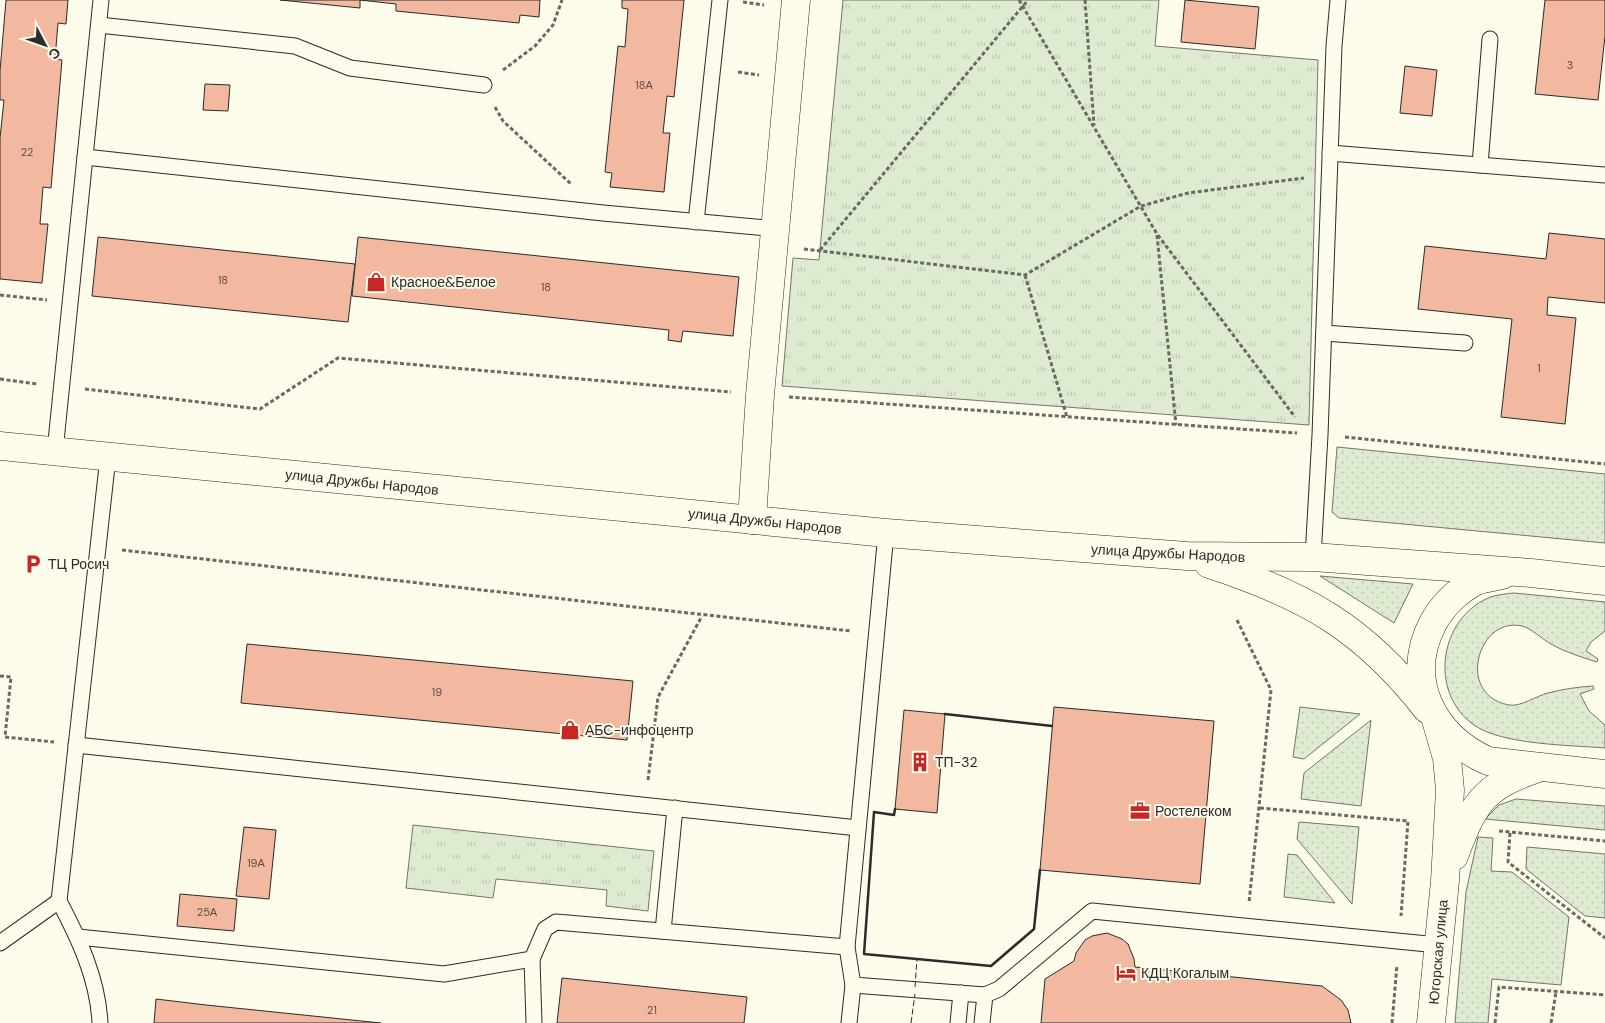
<svg xmlns="http://www.w3.org/2000/svg" width="1605" height="1023" viewBox="0 0 1605 1023" font-family="'DM Sans',sans-serif">
<style>
.grass{fill:url(#grass-dots);stroke:#74746e}
.park{fill:url(#park-tufts);stroke:#74746e}
.building{fill:#f2b8a0;stroke:#2b2b2b}
.lines{fill:none;stroke-linecap:round;stroke-linejoin:round}
.service-casing{stroke:#2b2b2b;stroke-width:17}
.minor-casing{stroke:#2b2b2b;stroke-width:29}
.tertiary-casing{stroke:#2b2b2b;stroke-width:29}
.secondary-casing{stroke:#2b2b2b;stroke-width:29}
.path{stroke:#6a6964;stroke-width:3;stroke-dasharray:4 2.5;stroke-linecap:butt}
.service{stroke:#fdfbea;stroke-width:15}
.minor{stroke:#fdfbea;stroke-width:28}
.tertiary{stroke:#fdfbea;stroke-width:28}
.secondary{stroke:#fdfbea;stroke-width:28}
.fence{stroke:#2b2b2b;stroke-width:1;stroke-dasharray:6 2.5;stroke-linecap:butt}
.wall{stroke:#2b2b2b;stroke-width:2.5}
.labels{text-anchor:middle;stroke-width:4;stroke-linejoin:round;paint-order:stroke}
.number-label{font-size:11px;fill:#5d4e48}
.poi-label{font-size:14px;fill:#2b2b2b;stroke:#fdfbea;text-anchor:start}
.street-label{font-size:14px;fill:#2b2b2b;stroke:#fdfbea}
</style>
<defs>
<pattern id="grass-dots" width="8" height="8" patternUnits="userSpaceOnUse" patternTransform="scale(1.25)"><rect width="8" height="8" fill="#deebd1"/><path d="M2 2h.1M6 6h.1" fill="none" stroke="#bfcab4" stroke-width="1.8" stroke-linecap="round"/></pattern>
<pattern id="park-tufts" width="24" height="20" patternUnits="userSpaceOnUse" patternTransform="scale(1.25)"><rect width="24" height="20" fill="#deebd1"/><path d="M3 7l-1-3M5 7V3M7 7l1-3M15 17l-1-3M17 17v-4M19 17l1-3" fill="none" stroke="#bfcab4"/></pattern>
</defs>
<rect width="100%" height="100%" fill="#fdfbea"/>
<g class="grass">
<path d="M1337,447L1605,474V543L1339,518L1332,512Z"/>
<path d="M1320,576L1413,584L1394,623Z"/>
<path d="M1514,593L1605,602V631L1591,642L1586,651L1598,659L1597,662C1581,657 1565,652 1551,644C1542,639 1531,628 1522,626C1478,616 1455,695 1509,705C1521,707 1536,696 1548,693C1563,689 1578,687 1593,686L1594,689L1580,694L1589,711L1605,725V748C1570,745 1502,745 1474,725C1430,694 1438,624 1484,600C1493,595 1504,594 1514,593Z"/>
<path d="M1300,707L1360,714L1304,759L1293,757Z"/>
<path d="M1371,720L1361,806L1301,799L1304,773Z"/>
<path d="M1516,799L1605,806V830L1485,819L1499,805Z"/>
<path d="M1299,822L1359,827L1352,904L1297,839Z"/>
<path d="M1478,837L1493,838L1491,871L1512,872L1569,917L1561,985L1492,979L1488,1023H1455L1466,892Z"/>
<path d="M1527,847L1605,854V918L1585,916L1526,869Z"/>
<path d="M1288,854L1297,855L1335,903L1284,897Z"/>
</g>
<g class="park">
<path d="M843,0H1159L1155,46L1318,60L1309,425L782,386L793,258L819,260Z"/>
<path d="M413,825L654,851L648,911L606,906L607,890L496,879L493,898L406,888Z"/>
</g>
<g class="building">
<path d="M6,0H68L66,24L58,23L55,59L62,60L51,188L43,187L40,224H48L42,283L0,279V138L4,100H0V71Z"/>
<path d="M280,0H540L539,17L520,15L519,23L396,11V4L360,0V8Z"/>
<path d="M622,0H684L674,97L667,96L663,133H670L664,192L610,187L612,173L605,172L618,46L625,47L628,9L622,8Z"/>
<path d="M1185,0L1259,7L1255,49L1181,42Z"/>
<path d="M1545,0H1605V36L1598,100L1535,94Z"/>
<path d="M1405,66L1437,70L1432,116L1400,113Z"/>
<path d="M205,84L230,85L228,111L203,110Z"/>
<path d="M1549,233L1605,239V303L1548,297L1547,315L1576,318L1565,424L1501,417L1512,319L1418,309L1425,246L1546,259Z"/>
<path d="M98,237L355,264L348,322L92,296Z"/>
<path d="M358,237L739,277L733,336L683,331L681,342L668,340L669,330L352,296Z"/>
<path d="M247,644L633,681L627,740L241,703Z"/>
<path d="M1054,707L1214,721L1200,884L1040,870Z"/>
<path d="M904,710L945,714L937,813L895,809Z"/>
<path d="M244,827L276,830L269,899L236,896Z"/>
<path d="M180,894L237,899L234,931L177,926Z"/>
<path d="M1107,933L1122,939L1128,944L1134,959L1135,967L1322,986L1341,1000L1348,1010L1351,1023H1041L1045,979L1074,961L1076,953L1085,940L1092,936Z"/>
<path d="M562,978L747,997L744,1023H557Z"/>
<path d="M156,999L206,1005L381,1023H154Z"/>
</g>
<g class="lines">
<defs>
<g id="service">
<path d="M99,25L295,46L350,68L484,85"/>
<path d="M1330,153L1605,175"/>
<path d="M85,157L603,213L777,229"/>
<path d="M1480,165L1490,39"/>
<path d="M696,222L720,0"/>
<path d="M1324,333L1465,343"/>
<path d="M55,451L101,0"/>
<path d="M886,533L847,947L853,985L985,995"/>
<path d="M1313,557L1320,435L1334,46L1338,0"/>
<path d="M76,745L858,828"/>
<path d="M663,931L675,808"/>
<path d="M78,937L444,974L532,959L545,929L556,922L847,947"/>
<path d="M0,943L59,901"/>
<path d="M532,959L534,1023"/>
<path d="M100,1023C98,979 79,939 59,901L108,457"/>
<path d="M849,1023L853,985"/>
<path d="M958,1023L961,993"/>
<path d="M982,1023L985,995L999,989L1092,911L1438,945"/>
</g>
<path id="minor" d="M752,520L760,395L796,0"/>
<g id="tertiary">
<path d="M1454,856C1474,803 1482,787 1538,768"/>
<path d="M1431,1023L1445,881L1450,790L1447,758L1436,720"/>
</g>
<g id="secondary">
<path d="M0,446L886,533L1187,556L1313,557L1531,573L1605,581"/>
<path d="M1209,564C1305,595 1364,628 1427,709"/>
<path d="M1502,575C1494,577 1484,578 1476,581C1458,590 1442,606 1433,623C1403,680 1433,737 1488,761L1605,774"/>
</g>
</defs>
<use href="#service" class="service-casing"/>
<use href="#minor" class="minor-casing"/>
<use href="#tertiary" class="tertiary-casing"/>
<use href="#secondary" class="secondary-casing"/>
<g class="path">
<path d="M1019,0L1157,234L1295,417"/>
<path d="M1085,0L1094,125"/>
<path d="M743,2L764,5"/>
<path d="M503,70L535,46L553,25L562,0"/>
<path d="M738,72L759,75"/>
<path d="M495,107L503,121L571,184"/>
<path d="M1157,235L1176,425"/>
<path d="M804,249L1025,275L1141,206L1188,193L1304,178"/>
<path d="M820,250L1028,0"/>
<path d="M1025,275L1067,417"/>
<path d="M0,295L47,300"/>
<path d="M0,379L37,384"/>
<path d="M85,389L260,409L338,358L731,392"/>
<path d="M789,397L1297,433"/>
<path d="M1345,437L1605,464"/>
<path d="M122,550L851,631"/>
<path d="M1237,620L1271,690L1249,903"/>
<path d="M0,676L11,677L5,737L54,742"/>
<path d="M648,780L658,697L702,616"/>
<path d="M1260,808L1408,821L1401,916"/>
<path d="M1499,831L1605,841"/>
<path d="M1510,833L1508,862L1605,938"/>
<path d="M1392,1023L1397,965"/>
<path d="M1495,1023L1499,987L1605,995"/>
<path d="M1551,1023L1556,992"/>
</g>
<use href="#service" class="service"/>
<use href="#minor" class="minor"/>
<use href="#tertiary" class="tertiary"/>
<use href="#secondary" class="secondary"/>
<g class="fence">
<path d="M915,987L917,959"/>
<path d="M911,1023L915,994"/>
</g>
<g class="wall">
<path d="M945,714L1052,726"/>
<path d="M895,809L894,815L874,812L864,954L991,966L1034,929L1040,870"/>
</g>
</g>
<defs>
<symbol id="shop-bare" viewBox="-9 -9 18 18"><path d="M-5-2.5h2.3a2.7 3.5 0 0 1 5.4 0H5L5.5 6h-11ZM-1.5-2.5h3a1.5 2.3 0 0 0-3 0Z" fill="#c62828" stroke="#fdfbea" stroke-width="2.5" paint-order="stroke"/></symbol>
<symbol id="parking-bare" viewBox="-9 -9 18 18"><path d="M-3.5-5.5H1a3.5 3.5 0 0 1 0 7H-1V5.5H-3.5ZM-1-3.4V-.6H.8a1.4 1.4 0 0 0 0-2.8Z" fill="#c62828" stroke="#fdfbea" stroke-width="2.5" paint-order="stroke"/></symbol>
<symbol id="building-bare" viewBox="-9 -9 18 18"><path d="M-4-6H4V6H1V3H-1V6H-4ZM-2.5-4.3h1.7v1.8h-1.7ZM.8-4.3h1.7v1.8H.8ZM-2.5-1h1.7V.8h-1.7ZM.8-1h1.7V.8H.8Z" fill="#c62828" stroke="#fdfbea" stroke-width="2.5" paint-order="stroke"/></symbol>
<symbol id="office-bare" viewBox="-9 -9 18 18"><path d="M-6-3h4V-5.5h4V-3h4V5H-6ZM-1-4.5V-3h2v-1.5ZM-6 0V1H6V0Z" fill="#c62828" stroke="#fdfbea" stroke-width="2.5" paint-order="stroke"/></symbol>
<symbol id="hotel-bare" viewBox="-9 -9 18 18"><path d="M-6-4.5h1.5V1H6V5H4.5V3h-9V5H-6ZM-4 0a1.8 1.8 0 1 1 3.6 0ZM.5 0V-2.5h3Q6-2.5 6 0Z" fill="#c62828" stroke="#fdfbea" stroke-width="2.5" paint-order="stroke"/></symbol>
</defs>
<g fill-rule="evenodd">
<use href="#shop-bare" x="362" y="268" width="28" height="28"/>
<use href="#parking-bare" x="19" y="550" width="28" height="28"/>
<use href="#shop-bare" x="556" y="716" width="28" height="28"/>
<use href="#building-bare" x="906" y="748" width="28" height="28"/>
<use href="#office-bare" x="1126" y="797" width="28" height="28"/>
<use href="#hotel-bare" x="1112" y="959" width="28" height="28"/>
</g>
<g class="labels">
<g class="number-label">
<text x="1570" y="69">3</text>
<text x="644" y="89">18А</text>
<text x="27" y="156">22</text>
<text x="223" y="284">18</text>
<text x="546" y="291">18</text>
<text x="1539" y="372">1</text>
<text x="437" y="696">19</text>
<text x="256" y="867">19А</text>
<text x="207" y="916">25А</text>
<text x="652" y="1014">21</text>
</g>
<g class="poi-label">
<text x="391" y="287">Красное&amp;Белое</text>
<text x="48" y="569">ТЦ Росич</text>
<text x="585" y="735">АБС-инфоцентр</text>
<text x="935" y="767">ТП-32</text>
<text x="1155" y="816">Ростелеком</text>
<text x="1141" y="978">КДЦ Когалым</text>
</g>
<g class="street-label">
<text transform="translate(362 482) rotate(6)" y="5">улица Дружбы Народов</text>
<text transform="translate(765 521) rotate(6)" y="5">улица Дружбы Народов</text>
<text transform="translate(1168 553) rotate(3)" y="5">улица Дружбы Народов</text>
<text transform="translate(1438 952) rotate(-85)" y="5">Югорская улица</text>
</g>
</g>
<g transform="translate(45 45) rotate(131)" stroke="#fdfbea" stroke-width="4" paint-order="stroke">
<path d="M0-4L9 19L0 12L-9 19Z" fill="#2b2b2b"/>
<text y="-8" font-size="14" font-weight="bold" text-anchor="middle" fill="#2b2b2b">С</text>
</g>
</svg>
